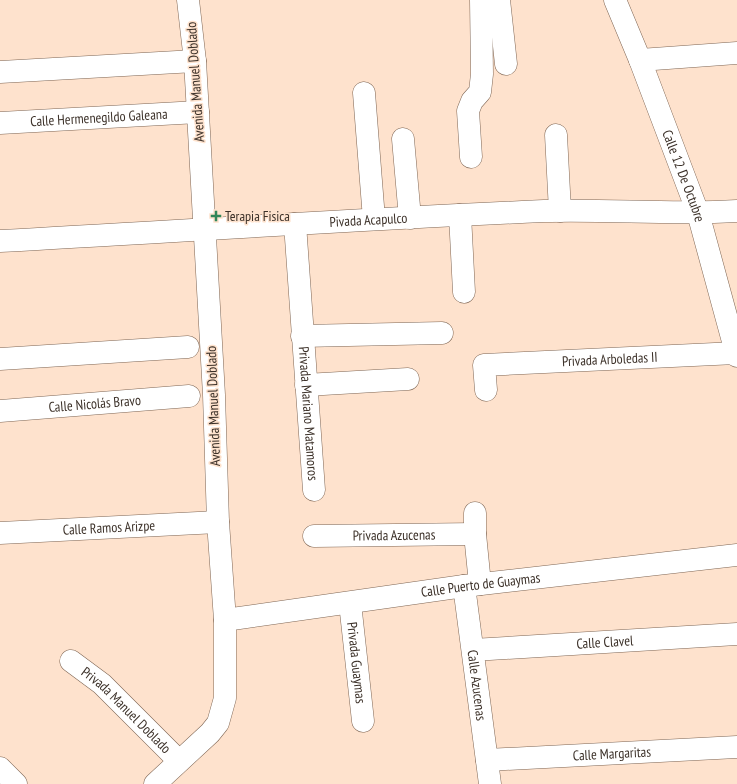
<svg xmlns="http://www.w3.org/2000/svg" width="737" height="784" viewBox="0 0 737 784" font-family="'PT Sans Narrow',sans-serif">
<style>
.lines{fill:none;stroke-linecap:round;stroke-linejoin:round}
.minor-casing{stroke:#7f6654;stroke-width:23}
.minor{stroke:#fff;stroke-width:22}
.poi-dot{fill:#328659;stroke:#fee2cd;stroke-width:1.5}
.labels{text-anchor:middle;stroke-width:3;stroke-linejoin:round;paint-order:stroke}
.street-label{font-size:14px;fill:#3c3129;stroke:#fee2cd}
.poi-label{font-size:14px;fill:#3c3129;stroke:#fee2cd;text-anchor:start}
</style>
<rect width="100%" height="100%" fill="#fee2cd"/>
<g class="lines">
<defs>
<g id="minor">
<path d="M499,0L506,64"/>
<path id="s1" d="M615,0L640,60L698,213L737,356"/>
<path d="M640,60L737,53"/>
<path d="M0,72L195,61"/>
<path d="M364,93L374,219"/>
<path id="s2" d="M0,123L198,112"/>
<path d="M556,135L560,211"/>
<path d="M403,139L410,218"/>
<path d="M471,157L468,111L472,101L480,92L482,74L481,0"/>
<path d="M460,215L464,292"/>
<path id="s3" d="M295,224L314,490"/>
<path id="s4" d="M0,241C181,231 363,219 544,211C609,209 673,215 737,211"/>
<path d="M302,336L442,333"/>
<path d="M0,359L188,347"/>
<path d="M306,385L408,379"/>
<path id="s5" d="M486,390L484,365L736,353"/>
<path id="s6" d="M0,411L189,396"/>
<path d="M475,513V534L480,584"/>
<path id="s7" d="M0,533L218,522"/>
<path id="s8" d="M314,536L475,534"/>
<path id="s9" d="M464,586L490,784"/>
<path id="s10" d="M350,603L363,721"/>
<path id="s11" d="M225,620L464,586L737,555"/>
<path id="s12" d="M473,650L737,634"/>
<path id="s13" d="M71,661L102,684L179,761"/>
<path id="s14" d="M487,760L737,747"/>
<path d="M0,768L16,784"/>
<path d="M155,784L210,733L218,723L225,698V620L218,522L214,395L195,61L188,0"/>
</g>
</defs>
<use href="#minor" class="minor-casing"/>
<use href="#minor" class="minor"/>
</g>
<path class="poi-dot" d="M214 210h4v4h4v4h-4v4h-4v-4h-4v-4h4z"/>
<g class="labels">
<g class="street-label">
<text transform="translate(195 82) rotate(-94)" y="5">Avenida Manuel Doblado</text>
<text dy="5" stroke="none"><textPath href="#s2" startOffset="99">Calle Hermenegildo Galeana</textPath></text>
<text dy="5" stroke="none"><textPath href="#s1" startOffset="189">Calle 12 De Octubre</textPath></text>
<text dy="5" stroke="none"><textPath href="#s4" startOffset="369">Pivada Acapulco</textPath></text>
<text dy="5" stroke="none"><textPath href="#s5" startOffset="151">Privada Arboledas II</textPath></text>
<text dy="5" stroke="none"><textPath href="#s6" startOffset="95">Calle Nicolás Bravo</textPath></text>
<text transform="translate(213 406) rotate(-92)" y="5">Avenida Manuel Doblado</text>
<text dy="5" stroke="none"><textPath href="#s3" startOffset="190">Privada Mariano Matamoros</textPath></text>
<text dy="5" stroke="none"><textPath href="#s7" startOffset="109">Calle Ramos Arizpe</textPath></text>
<text dy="5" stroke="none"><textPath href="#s8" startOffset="80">Privada Azucenas</textPath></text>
<text dy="5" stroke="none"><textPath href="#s11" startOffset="258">Calle Puerto de Guaymas</textPath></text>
<text dy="5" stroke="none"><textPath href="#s12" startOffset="132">Calle Clavel</textPath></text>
<text dy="5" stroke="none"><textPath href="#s10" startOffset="60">Privada Guaymas</textPath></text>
<text dy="5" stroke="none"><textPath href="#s9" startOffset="100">Calle Azucenas</textPath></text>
<text dy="5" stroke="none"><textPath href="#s13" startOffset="74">Privada Manuel Doblado</textPath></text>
<text dy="5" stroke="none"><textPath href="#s14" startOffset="125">Calle Margaritas</textPath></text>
</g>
<g class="poi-label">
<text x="225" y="221">Terapia Fisica</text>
</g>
</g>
</svg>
